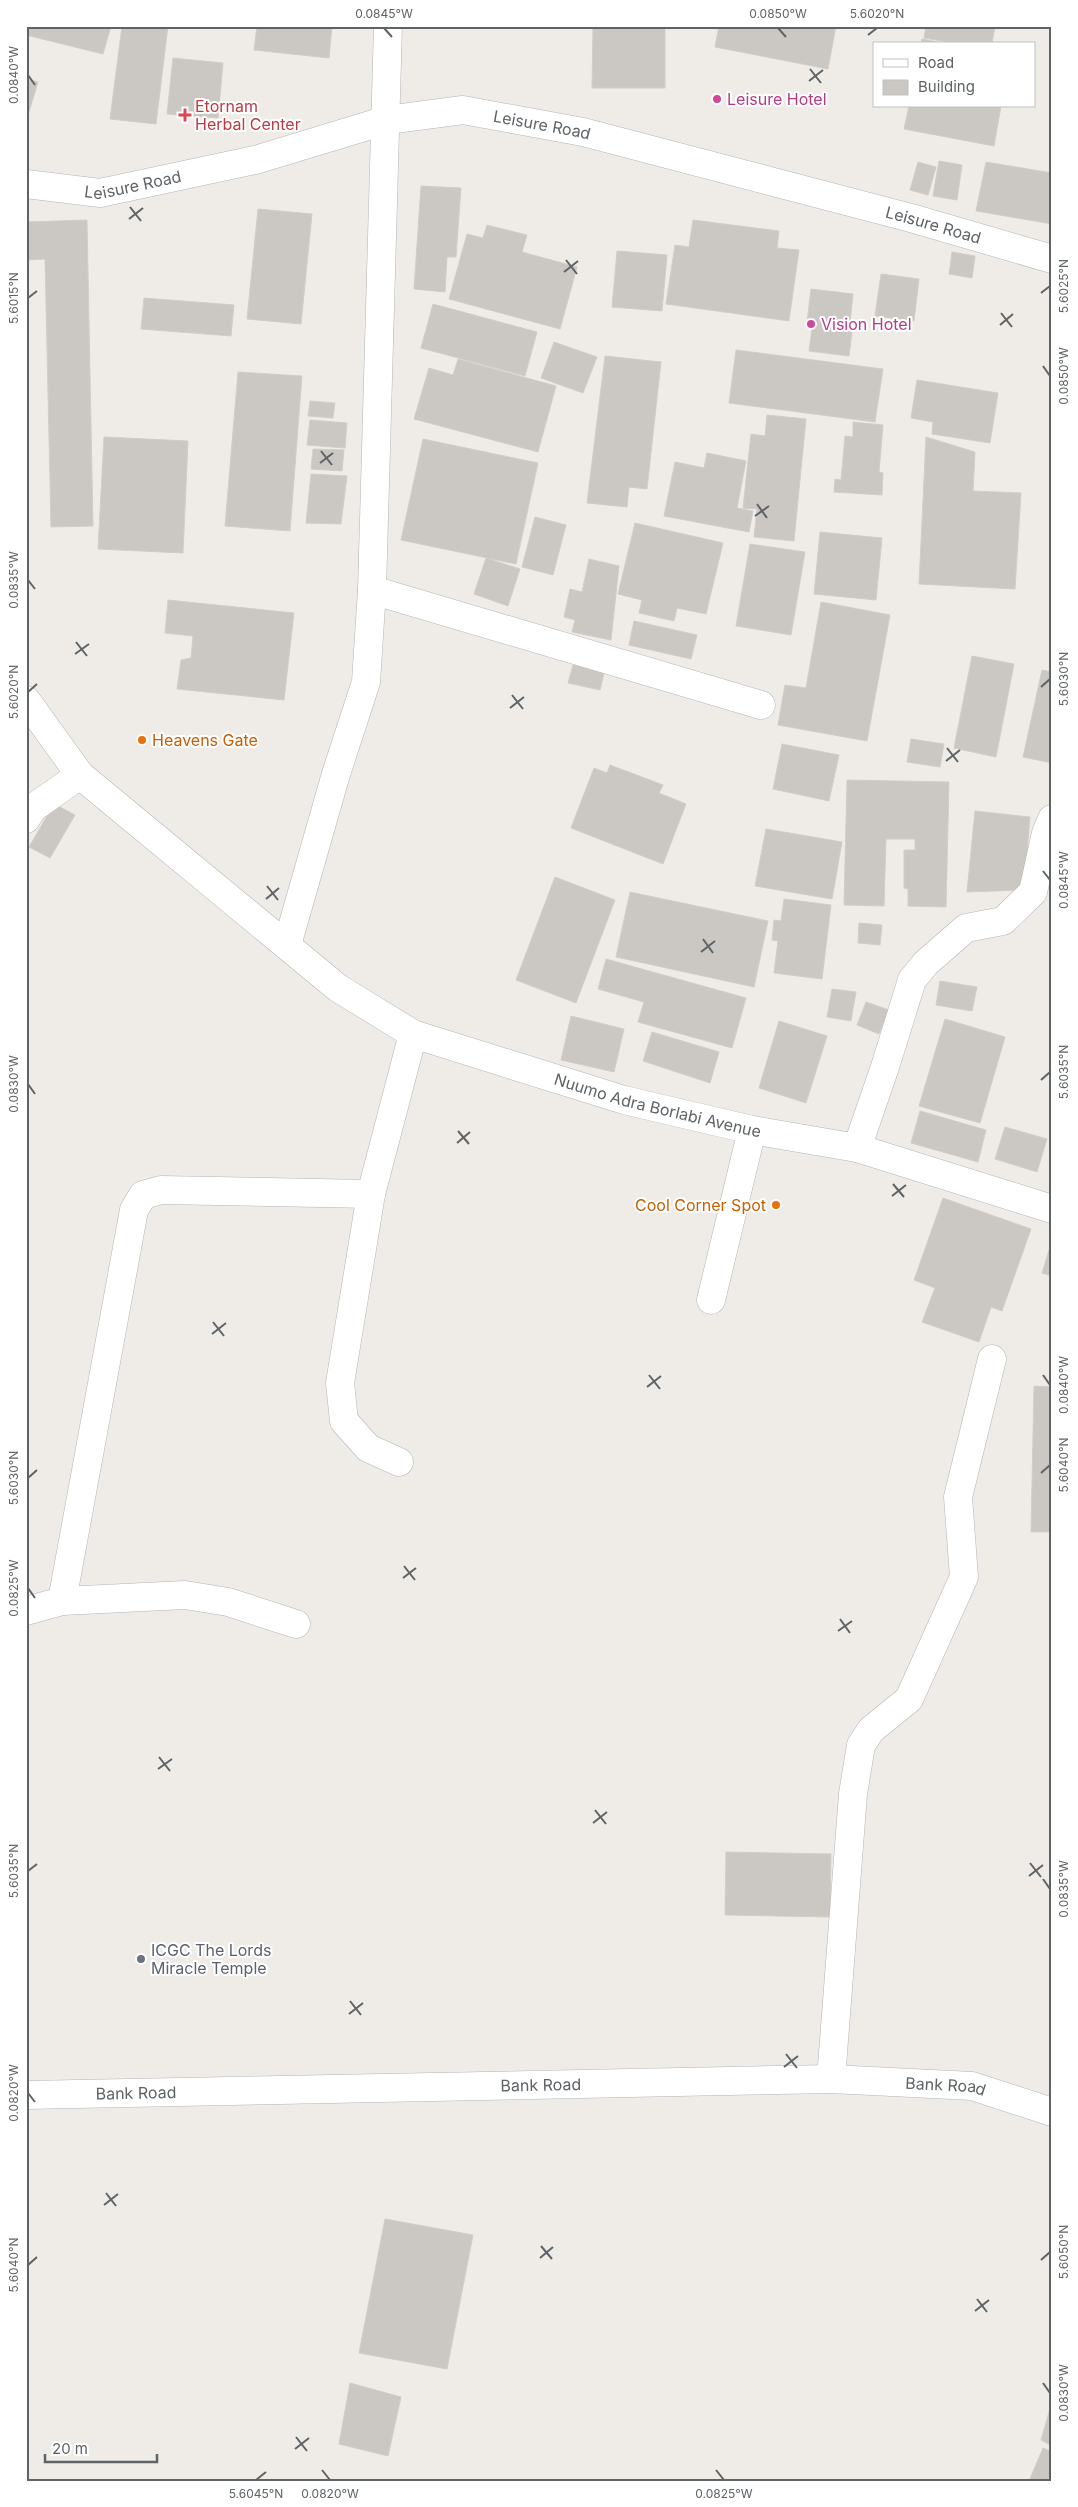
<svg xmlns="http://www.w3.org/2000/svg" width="1078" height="2507" viewBox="0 0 1078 2507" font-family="Inter,sans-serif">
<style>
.building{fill:#cbc7c3;stroke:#d3cdc6}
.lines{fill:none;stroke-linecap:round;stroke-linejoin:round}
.minor-casing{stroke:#b2b5b8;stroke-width:29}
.minor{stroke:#fff;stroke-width:28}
.ticks{fill:none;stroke:#5e6366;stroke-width:2}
.hotel-dot{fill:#d1479c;stroke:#fff;stroke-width:2}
.health-dot{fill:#e0444e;stroke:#fff;stroke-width:2}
.food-dot{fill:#e8710a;stroke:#fff;stroke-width:2}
.worship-dot{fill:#6b7280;stroke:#fff;stroke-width:2}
.labels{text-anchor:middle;stroke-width:4;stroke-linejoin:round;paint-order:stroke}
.hotel-label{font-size:16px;fill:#b23c85;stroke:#fff;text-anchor:start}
.health-label{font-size:16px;fill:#be3a42;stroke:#fff;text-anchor:start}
.street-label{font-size:16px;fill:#5e6366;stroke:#fff}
.food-label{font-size:16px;fill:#c56008;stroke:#fff;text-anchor:start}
.worship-label{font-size:16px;fill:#5b616d;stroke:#fff;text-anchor:start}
.neatline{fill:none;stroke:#5e6366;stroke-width:2}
.ticks-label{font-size:12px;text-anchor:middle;fill:#5e6366}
</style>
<rect width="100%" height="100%" fill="#efece7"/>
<g class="building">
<path d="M26,26H111L103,54L26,35Z"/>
<path d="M122,26H168L156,124L110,119Z"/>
<path d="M257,26H332L329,58L254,50Z"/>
<path d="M593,26H665V88H592Z"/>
<path d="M719,26H836L828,69L715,47Z"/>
<path d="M926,26H995L992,44H961L924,38Z"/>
<path d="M922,39L947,44H921Z"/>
<path d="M173,58L223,63L218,118L167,114Z"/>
<path d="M26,79L38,82L26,122Z"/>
<path d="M909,106H1001L994,146L904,129Z"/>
<path d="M939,161L962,165L957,200L933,196Z"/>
<path d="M918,162L936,167L928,195L910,190Z"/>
<path d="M986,162L1052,173V224L976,211Z"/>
<path d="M421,186L461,188L456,257H447L445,292L414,289Z"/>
<path d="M258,209L312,214L301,324L247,319Z"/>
<path d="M87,220L93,526L51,527L45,259L26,260V222Z"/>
<path d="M693,220L779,231L777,248L799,250L789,321L666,304L675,245L689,247Z"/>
<path d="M487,225L527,235L522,252L577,267L560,329L449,299L467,234L483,238Z"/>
<path d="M617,251L667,255L662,311L612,307Z"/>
<path d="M952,252L975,256L972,278L949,274Z"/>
<path d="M881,274L919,279L914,321L875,316Z"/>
<path d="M811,289L853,294L849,332H852L849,356L809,351L813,323L807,322Z"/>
<path d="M144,298L234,305L231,336L141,329Z"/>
<path d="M433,304L537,332L525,376L421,348Z"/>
<path d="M554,342L597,357L583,393L541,378Z"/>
<path d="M736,350L883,369L875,422L729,403Z"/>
<path d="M605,356L661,362L647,489L629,487L627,507L587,503Z"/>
<path d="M458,359L556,386L538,452L414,419L429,368L453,375Z"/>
<path d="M238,372L302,376L290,531L225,526Z"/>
<path d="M917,380L998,393L990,443L932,434L933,422L911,418Z"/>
<path d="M310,401L335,403L333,418L308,416Z"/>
<path d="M767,415L806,419L794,541L754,537L757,509L743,508L751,434L765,436Z"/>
<path d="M310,420L347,423L345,448L307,445Z"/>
<path d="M853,422L883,425L879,472L883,473L882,495L834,492L835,479L841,480L845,436L853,437Z"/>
<path d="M104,437L188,441L183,553L98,549Z"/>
<path d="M926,437L975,452L973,491L1021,493L1015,589L919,584Z"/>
<path d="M423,439L538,463L516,564L401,540Z"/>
<path d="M313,449L344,450L342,471L311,469Z"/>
<path d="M707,453L746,461L737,508L753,511L749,532L664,516L675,462L704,468Z"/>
<path d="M311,474L347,476L341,524L306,523Z"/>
<path d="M535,517L566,525L553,575L522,567Z"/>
<path d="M635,523L723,543L706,614L677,608L674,621L639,613L642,600L618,594Z"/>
<path d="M820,532L882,538L876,600L814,594Z"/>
<path d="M750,544L805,552L791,635L736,626Z"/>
<path d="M486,558L520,569L508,606L474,594Z"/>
<path d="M589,559L619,566L611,640L572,632L575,620L564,617L570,589L582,592Z"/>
<path d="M168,600L294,613L284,700L177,689L181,660L191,658L193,636L165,633Z"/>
<path d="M821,602L890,615L867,741L778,725L785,685L806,688Z"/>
<path d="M634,621L697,635L691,659L629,645Z"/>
<path d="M972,656L1014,664L996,757L954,748Z"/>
<path d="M573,665L604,673L600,690L568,683Z"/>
<path d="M1042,670L1052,672V763L1023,757Z"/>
<path d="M911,739L944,744L940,767L907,762Z"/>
<path d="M782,744L839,755L829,801L773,789Z"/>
<path d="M610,765L663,785L659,793L686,804L663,864L571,828L594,768L607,773Z"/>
<path d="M847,780L949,782L946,907L908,906V889L904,888V850H915V839H886L884,906L844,905Z"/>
<path d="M54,804L75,815L50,858L29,847Z"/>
<path d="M975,811L1030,817L1024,890L967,892Z"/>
<path d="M766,829L842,842L832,899L755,886Z"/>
<path d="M555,877L615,900L576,1003L516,980Z"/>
<path d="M630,892L768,921L754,987L616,957Z"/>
<path d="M784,899L831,905L822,979L774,973L778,941L772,940L774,920L781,921Z"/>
<path d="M859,923L882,925L880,945L858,943Z"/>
<path d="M606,959L746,998L732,1048L638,1022L644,1002L598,989Z"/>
<path d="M940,981L977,987L972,1011L936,1005Z"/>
<path d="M832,989L856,992L851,1021L827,1017Z"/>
<path d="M866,1002L889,1010L879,1034L857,1025Z"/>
<path d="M571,1016L624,1029L614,1072L561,1060Z"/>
<path d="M945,1019L1005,1037L980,1123L919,1106Z"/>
<path d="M779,1021L827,1036L806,1103L759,1088Z"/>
<path d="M652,1032L719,1052L710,1083L643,1061Z"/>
<path d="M920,1111L986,1130L978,1162L911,1143Z"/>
<path d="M1005,1127L1047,1139L1037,1172L995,1159Z"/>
<path d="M943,1198L1031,1229L1002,1311L991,1307L979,1342L922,1322L935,1288L914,1280Z"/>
<path d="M1050,1247L1052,1248V1276L1042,1273Z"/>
<path d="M1034,1386L1052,1387V1532H1031Z"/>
<path d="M726,1852L831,1854L830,1917L725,1915Z"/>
<path d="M385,2219L473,2235L447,2369L359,2353Z"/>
<path d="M350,2383L401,2397L388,2456L339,2444Z"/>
<path d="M1052,2402V2446L1041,2440Z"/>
<path d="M1043,2448L1052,2452V2481H1029Z"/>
</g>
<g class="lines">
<defs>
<g id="minor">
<path id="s1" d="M26,184L100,193L255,160L387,120L463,110L583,132L911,218L1052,259"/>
<path d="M372,590L761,705"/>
<path id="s2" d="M26,700L80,775L338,988L413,1034L624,1100L752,1130L857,1148L1052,1209"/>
<path d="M26,819L33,808L80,775"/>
<path d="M287,945L336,774L366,682L372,590L388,26"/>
<path d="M857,1148L885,1067L912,980L926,963L966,928L1003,921L1033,892L1046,833L1052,819"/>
<path d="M711,1300L752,1130"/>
<path d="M399,1462L368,1448L344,1421L340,1383L371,1194L413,1034"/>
<path d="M62,1601L134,1210L143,1195L161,1190L371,1194"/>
<path d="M26,1611L62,1601L185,1595L228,1602L296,1624"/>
<path d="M831,2079L853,1794L861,1745L871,1730L909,1699L964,1577L958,1497L992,1359"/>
<path id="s3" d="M26,2095L831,2079L972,2086L1052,2112"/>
</g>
</defs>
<use href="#minor" class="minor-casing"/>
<use href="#minor" class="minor"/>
</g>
<path class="ticks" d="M384,28L392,37M778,28L786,37M868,35L877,28M810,69L821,83M28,75L35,85M809,81L823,70M130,207L141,221M129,219L143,208M566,260L577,274M564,272L578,261M1041,293L1050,286M28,298L37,291M1001,313L1012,327M1000,325L1013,314M1043,366L1050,376M321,451L332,465M320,463L333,453M757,504L767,518M755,516L769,506M28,580L35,589M76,642L87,656M75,654L89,644M1041,687L1050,679M28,692L37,684M512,695L523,709M510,708L524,697M947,748L958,762M946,761L960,750M1043,871L1050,880M267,886L278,900M266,899L279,888M703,939L713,953M701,952L715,941M1041,1080L1050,1072M28,1084L35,1094M458,1131L469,1144M457,1143L470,1132M893,1184L904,1197M892,1196L906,1185M213,1322L224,1336M212,1334L226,1323M649,1375L660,1389M1043,1375L1050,1385M647,1387L661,1376M1041,1473L1050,1465M28,1478L37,1470M404,1566L415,1580M403,1578L416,1568M28,1588L35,1598M840,1619L850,1633M838,1631L852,1621M159,1757L170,1771M158,1769L172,1759M595,1810L606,1824M593,1823L607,1812M1030,1863L1041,1877M28,1871L37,1864M1029,1876L1043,1865M1043,1879L1050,1889M350,2001L361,2015M349,2014L363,2003M786,2054L797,2068M784,2067L798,2056M28,2093L35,2102M106,2193L116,2206M104,2205L118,2194M541,2246L552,2259M540,2258L553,2247M1041,2260L1050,2252M28,2265L37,2257M977,2299L987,2312M975,2311L989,2300M1043,2383L1050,2393M296,2437L307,2451M295,2449L309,2438M322,2470L330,2480M716,2470L724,2480M256,2480L266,2472"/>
<g class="hotel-dot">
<circle cx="717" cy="99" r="5"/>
<circle cx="811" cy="324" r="5"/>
</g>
<path class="health-dot" d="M182.5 107.5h5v5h5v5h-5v5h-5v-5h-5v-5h5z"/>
<g class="food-dot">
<circle cx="142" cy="740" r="5"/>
<circle cx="776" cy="1205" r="5"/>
</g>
<circle class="worship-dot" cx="141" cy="1959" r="5"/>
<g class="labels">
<g class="hotel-label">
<text x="727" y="105">Leisure Hotel</text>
<text x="821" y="330">Vision Hotel</text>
</g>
<g class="health-label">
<text x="195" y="112">Etornam<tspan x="195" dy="18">Herbal Center</tspan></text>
</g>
<g class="street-label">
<text dy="6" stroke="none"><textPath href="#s1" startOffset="528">Leisure Road</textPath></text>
<text dy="6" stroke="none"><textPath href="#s1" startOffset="108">Leisure Road</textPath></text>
<text dy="6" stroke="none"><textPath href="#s1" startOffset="932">Leisure Road</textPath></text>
<text dy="6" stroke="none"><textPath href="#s2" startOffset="770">Nuumo Adra Borlabi Avenue</textPath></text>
<text dy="6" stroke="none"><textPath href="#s3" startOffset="515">Bank Road</textPath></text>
<text dy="6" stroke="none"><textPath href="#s3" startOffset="920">Bank Road</textPath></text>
<text dy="6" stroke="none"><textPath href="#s3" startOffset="110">Bank Road</textPath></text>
</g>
<g class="food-label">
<text x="152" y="746">Heavens Gate</text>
<text x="766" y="1211" text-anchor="end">Cool Corner Spot</text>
</g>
<g class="worship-label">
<text x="151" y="1956">ICGC The Lords<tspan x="151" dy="18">Miracle Temple</tspan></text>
</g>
</g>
<rect width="1078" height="2507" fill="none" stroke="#ffffff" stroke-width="55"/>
<rect x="873" y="42" width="162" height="65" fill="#ffffff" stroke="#bfc1c2"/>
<rect x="883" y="59" width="25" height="8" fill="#ffffff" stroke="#bfc1c2"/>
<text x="918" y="68" font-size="15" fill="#5e6366">Road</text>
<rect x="883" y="80" width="25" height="15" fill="#cbc7c3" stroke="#bfc1c2"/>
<text x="918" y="92" font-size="15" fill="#5e6366">Building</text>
<path d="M45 2454v8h112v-8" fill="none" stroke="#5e6366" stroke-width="2.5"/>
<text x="52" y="2454" font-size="15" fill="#5e6366" stroke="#ffffff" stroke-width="4" paint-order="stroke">20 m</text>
<rect x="28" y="28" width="1022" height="2452" class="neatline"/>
<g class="ticks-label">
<text x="384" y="18">0.0845°W</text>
<text x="778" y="18">0.0850°W</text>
<text x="877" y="18">5.6020°N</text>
<text transform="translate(14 75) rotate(-90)" y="4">0.0840°W</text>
<text transform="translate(1064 286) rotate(-90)" y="4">5.6025°N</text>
<text transform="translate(14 298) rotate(-90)" y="4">5.6015°N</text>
<text transform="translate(1064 376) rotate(-90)" y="4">0.0850°W</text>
<text transform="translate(14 580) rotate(-90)" y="4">0.0835°W</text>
<text transform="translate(1064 679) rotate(-90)" y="4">5.6030°N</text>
<text transform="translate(14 692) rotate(-90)" y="4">5.6020°N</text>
<text transform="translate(1064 880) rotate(-90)" y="4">0.0845°W</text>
<text transform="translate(1064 1072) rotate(-90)" y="4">5.6035°N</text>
<text transform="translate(14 1084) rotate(-90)" y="4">0.0830°W</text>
<text transform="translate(1064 1385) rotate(-90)" y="4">0.0840°W</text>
<text transform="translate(1064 1465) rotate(-90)" y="4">5.6040°N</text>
<text transform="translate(14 1478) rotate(-90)" y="4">5.6030°N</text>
<text transform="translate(14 1588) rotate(-90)" y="4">0.0825°W</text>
<text transform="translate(14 1871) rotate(-90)" y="4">5.6035°N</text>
<text transform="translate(1064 1889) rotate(-90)" y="4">0.0835°W</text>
<text transform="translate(14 2093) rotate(-90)" y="4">0.0820°W</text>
<text transform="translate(1064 2252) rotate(-90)" y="4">5.6050°N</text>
<text transform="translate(14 2265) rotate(-90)" y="4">5.6040°N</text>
<text transform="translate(1064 2393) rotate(-90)" y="4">0.0830°W</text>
<text x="256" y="2498">5.6045°N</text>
<text x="330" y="2498">0.0820°W</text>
<text x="724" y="2498">0.0825°W</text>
</g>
</svg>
